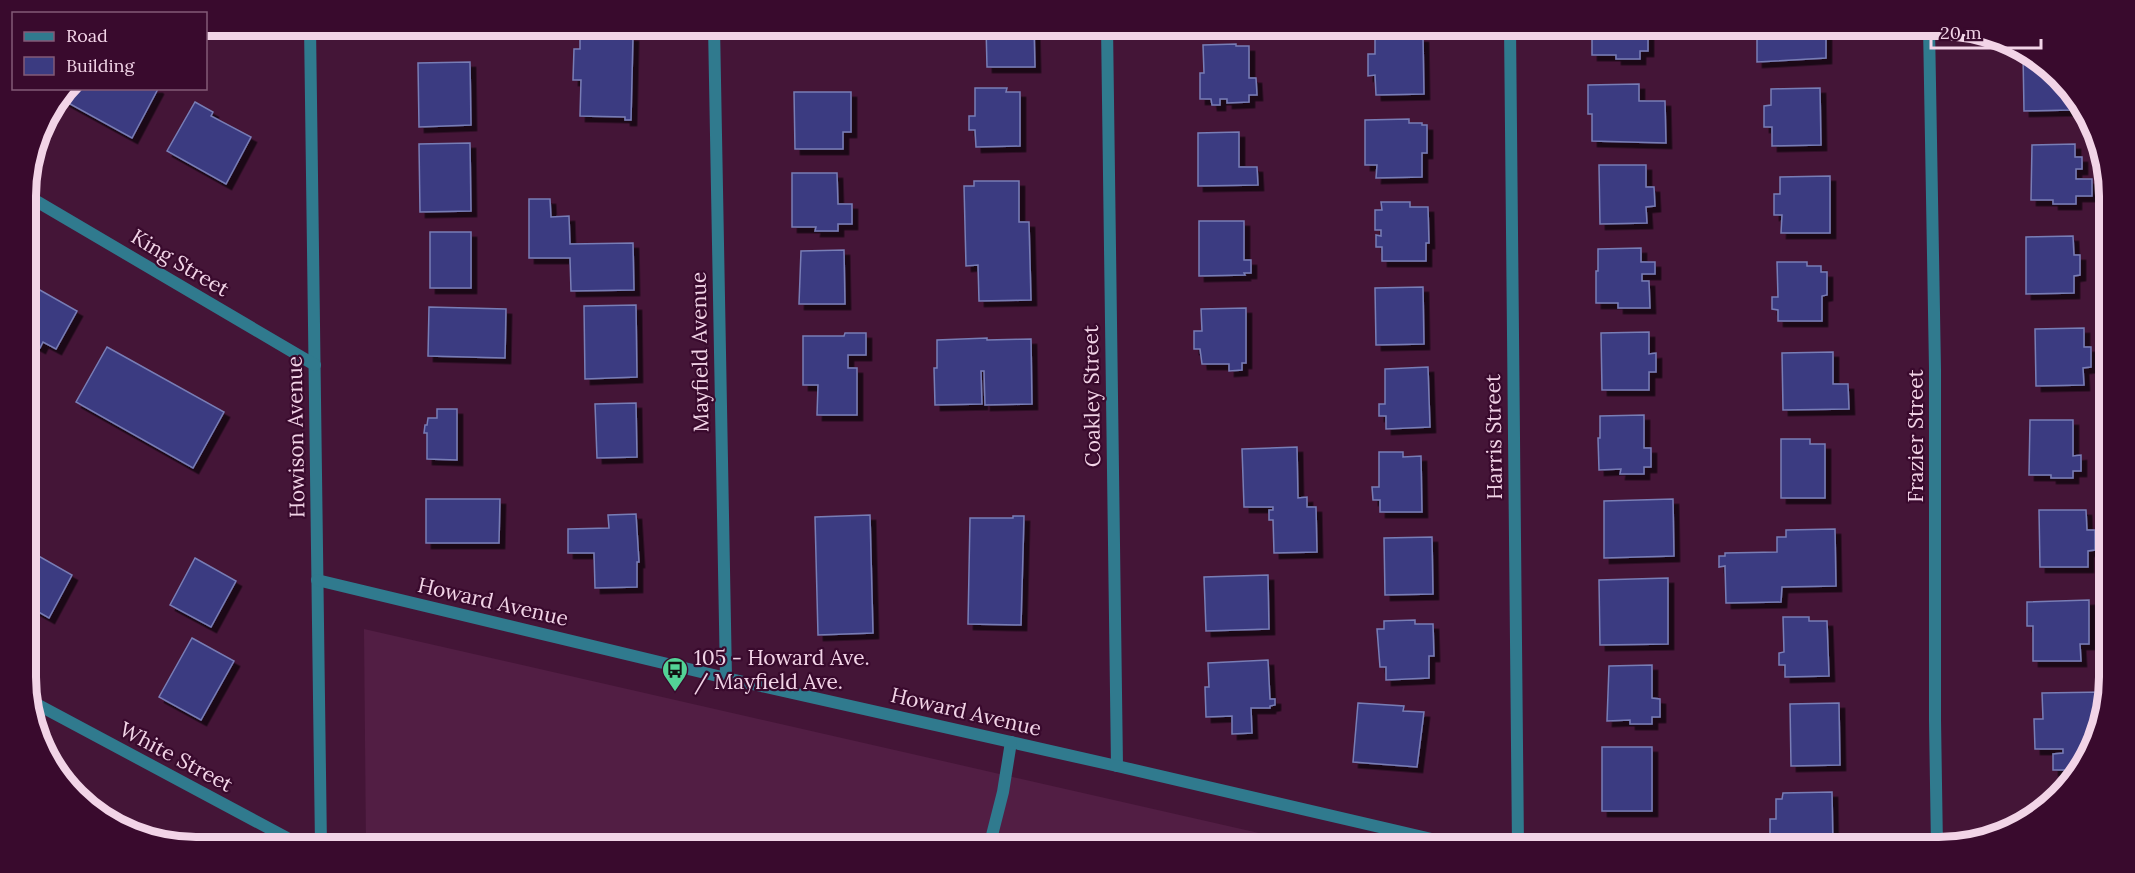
<svg xmlns="http://www.w3.org/2000/svg" width="2135" height="873" viewBox="0 0 2135 873" font-family="Lora,serif">
<style>
.built{fill:#521e44}
.building{fill:#3b3b81;stroke:#787db5;stroke-width:1.5;filter:url(#shadow)}
.lines{fill:none;stroke-linecap:round;stroke-linejoin:round}
.street{stroke:#307a8e;stroke-width:12}
.labels{text-anchor:middle;stroke-width:4.5;stroke-linejoin:round;paint-order:stroke}
.street-label{font-size:21px;fill:#f2d4e7;stroke:#390a2d}
.poi-label{font-size:21px;fill:#f2d4e7;stroke:#390a2d;text-anchor:start}
.rim{fill:none;stroke:#f2d4e7;stroke-width:8}
</style>
<defs>
<filter id="shadow"><feDropShadow dx="5.5" dy="5.5" stdDeviation="0" flood-color="#0009"/></filter>
</defs>
<rect width="100%" height="100%" fill="#441537"/>
<path class="built" d="M364,629L1320,847H366Z"/>
<g class="building">
<path d="M986,26H1034L1035,67H987Z"/>
<path d="M1592,26H1641V31H1648V51H1640V59H1616V55H1592Z"/>
<path d="M1782,26H1826V58L1757,62V33L1782,32Z"/>
<path d="M580,36H633L631,120H625V117L580,116L581,80H573L574,49H580Z"/>
<path d="M1375,37H1423L1424,94L1376,95L1375,75L1368,76V54H1375Z"/>
<path d="M1236,44V46H1249V78H1256L1257,95H1249V102L1227,103V99H1220V105H1212L1211,99H1200V73H1204L1203,45Z"/>
<path d="M2023,54L2067,84L2071,92V110L2024,111Z"/>
<path d="M470,62L471,125L419,127L418,63Z"/>
<path d="M1639,84V101H1665L1666,143L1592,141V114H1588V85Z"/>
<path d="M68,88H157L158,89L132,138L61,99Z"/>
<path d="M975,88H1007L1006,92H1020V146L976,147L975,130H969V116H975Z"/>
<path d="M1820,88L1821,145L1772,146V127H1764V106L1771,105V89Z"/>
<path d="M794,92H851V132H843V149H795Z"/>
<path d="M195,102L213,112L211,116L251,137L226,184L167,151Z"/>
<path d="M1409,119V123H1422V125H1427V153H1422V177L1376,178L1377,165H1365V120Z"/>
<path d="M1239,132V167H1257L1258,185L1198,186V133Z"/>
<path d="M470,143L471,211L420,212L419,144Z"/>
<path d="M2075,144V157H2082V169H2076V179H2092V196H2076V204H2053V200H2031L2032,145Z"/>
<path d="M1599,165H1646V187H1654L1655,206L1646,207L1647,223L1600,224Z"/>
<path d="M792,173H837L838,204H852V224H838V231H815L816,227H792Z"/>
<path d="M1830,176V233H1781L1782,215H1774V194H1780V177Z"/>
<path d="M974,181H1019V222H1029L1031,300L979,301L978,265L966,266L964,186H974Z"/>
<path d="M529,199H550L551,217L569,216L570,244L633,243L634,290L571,291L570,258H529Z"/>
<path d="M1381,202H1410V207H1428L1429,243H1426V261H1382V247H1376V235L1381,236V230H1375V210H1382Z"/>
<path d="M1199,221H1244V260H1251V273H1244L1245,275L1199,276Z"/>
<rect x="430" y="232" width="41" height="56"/>
<path d="M2073,236L2074,255H2080V275L2074,276V293L2026,294V237Z"/>
<path d="M1641,248V262H1655V274H1642V281H1649L1650,308H1618V303H1596V271H1598V249Z"/>
<path d="M844,250L845,304H799L801,251Z"/>
<path d="M1777,262H1807V266H1821V272H1827V295L1822,296V321H1778V310L1772,309V297H1778Z"/>
<path d="M31,285L77,311L56,349L43,342L40,348L27,341L26,294Z"/>
<path d="M1423,287L1424,344L1376,345L1375,288Z"/>
<path d="M636,305L637,377L585,379L584,306Z"/>
<path d="M429,307L506,309L505,358L428,356Z"/>
<path d="M1246,308V363H1242V370L1229,371V364H1202L1200,349H1194V331H1202L1201,309Z"/>
<path d="M2084,328V347H2091V367L2083,368L2084,385L2036,386L2035,329Z"/>
<path d="M1649,332V354L1656,353V372H1649V390H1602L1601,333Z"/>
<path d="M845,333H866V355H848V368H857V415H817L818,385H803V336H844Z"/>
<path d="M987,338V340L1031,339L1032,404L985,405L984,371H981L982,404L935,405L934,368H937V340Z"/>
<path d="M107,347L224,412L193,468L76,402Z"/>
<path d="M1833,352V384H1848L1849,409L1783,410L1782,353Z"/>
<path d="M1428,367L1430,427L1386,429V416H1379V404H1385V369Z"/>
<path d="M636,403L637,457L597,458L595,404Z"/>
<path d="M437,409H457V460L427,459V433H424L425,425H427L428,418H437Z"/>
<path d="M1644,415V448H1651V467H1644V474H1620L1621,469L1599,470L1598,438H1600V416Z"/>
<path d="M2030,420H2073V456L2081,455V471H2073V478H2051V475H2029Z"/>
<path d="M1781,439H1810V444H1825V498H1781Z"/>
<path d="M1297,447L1298,498L1307,497V507H1316L1317,552L1274,553L1273,520H1269V510H1273V507H1244L1242,449Z"/>
<path d="M1379,452H1403V457L1421,456L1422,512H1380V500H1373L1372,487H1379Z"/>
<path d="M426,499H500L499,543H426Z"/>
<path d="M1673,499L1674,556L1604,558V501Z"/>
<path d="M2039,510H2086L2087,530H2095V550L2088,551V567H2040Z"/>
<path d="M636,514L639,562H637V587L595,588L594,553H568V529L609,528L608,515Z"/>
<path d="M870,515L873,633L818,635L815,517Z"/>
<path d="M1013,516H1024L1021,625L968,624L970,518H1013Z"/>
<path d="M1835,529L1836,586L1782,587L1781,602L1726,603L1725,566L1719,567V556H1725V553L1777,552V537H1786V530Z"/>
<path d="M1432,537L1433,594L1385,595L1384,538Z"/>
<path d="M28,550L72,575L49,618L28,606Z"/>
<path d="M195,558L236,581L211,627L170,605Z"/>
<path d="M1268,575L1269,629L1206,631L1204,577Z"/>
<path d="M1668,578V644L1600,645L1599,580Z"/>
<path d="M2089,600V644H2080L2081,661H2033V626H2027V602Z"/>
<path d="M1783,617H1809V621H1827L1829,676L1785,677V665H1779V653L1784,652Z"/>
<path d="M1415,620V624H1433L1434,656H1429V678L1386,680V667H1380L1377,629H1384V621Z"/>
<path d="M192,638L234,661L201,720L159,697Z"/>
<path d="M1268,660L1270,699H1275V705L1270,706V708H1251L1252,733L1232,734V716L1206,717L1205,687H1209L1208,663Z"/>
<path d="M1652,665V698L1660,699V717H1652V724H1630V720L1607,721L1609,666Z"/>
<path d="M2104,692V708L2100,732L2090,746H2087V750L2073,770H2053V754L2063,753V749H2035L2034,719H2043L2042,693Z"/>
<path d="M1358,703L1404,706L1403,711L1424,712L1417,767L1353,762Z"/>
<path d="M1839,703L1840,765L1791,766L1790,704Z"/>
<rect x="1602" y="747" width="50" height="64"/>
<path d="M1832,792L1833,847H1784V839L1770,840V819H1776V799H1782L1783,793Z"/>
</g>
<g class="lines">
<g class="street">
<path d="M310,26L321,847"/>
<path d="M714,26L726,678"/>
<path d="M1107,26L1117,766"/>
<path d="M1510,26L1518,847"/>
<path d="M1929,26L1935,369V720L1937,847"/>
<path d="M26,195L315,365"/>
<path d="M317,580L726,678L1117,766L1466,847"/>
<path d="M29,700L304,847"/>
<path d="M989,847L1003,792L1011,742"/>
</g>
</g>
<defs>
<symbol id="bus-pin" viewBox="-11 -11 22 30"><path d="M0 17L-7.5 6A9.5 9.5 0 1 1 7.5 6Z" fill="#53d396" stroke="#390a2d"/><path d="M-5-6H5V4H4V6H2V4H-2V6H-4V4H-5ZM-3.5-4V0h7V-4ZM-3.5 1.2v1.5H-2V1.2ZM2 1.2v1.5H3.5V1.2Z" fill="#111"/></symbol>
</defs>
<g fill-rule="evenodd">
<use href="#bus-pin" x="660" y="655" width="30" height="40"/>
</g>
<g class="labels">
<g class="street-label">
<text transform="translate(180 263) rotate(31)" y="7">King Street</text>
<text transform="translate(700 352) rotate(-91)" y="7">Mayfield Avenue</text>
<text transform="translate(1092 396) rotate(-91)" y="7">Coakley Street</text>
<text transform="translate(1916 436) rotate(-90)" y="7">Frazier Street</text>
<text transform="translate(296 437) rotate(-91)" y="7">Howison Avenue</text>
<text transform="translate(1494 437) rotate(-91)" y="7">Harris Street</text>
<text transform="translate(493 602) rotate(13)" y="7">Howard Avenue</text>
<text transform="translate(966 712) rotate(13)" y="7">Howard Avenue</text>
<text transform="translate(176 757) rotate(28)" y="7">White Street</text>
</g>
<g class="poi-label">
<text x="694" y="665">105 - Howard Ave.<tspan x="694" dy="24">/ Mayfield Ave.</tspan></text>
</g>
</g>
<path d="M0 0H2135V873H0ZM196 36H1939A160 160 0 0 1 2099 196V677A160 160 0 0 1 1939 837H196A160 160 0 0 1 36 677V196A160 160 0 0 1 196 36Z" fill="#390a2d" fill-rule="evenodd"/>
<path class="rim" d="M196 36H1939A160 160 0 0 1 2099 196V677A160 160 0 0 1 1939 837H196A160 160 0 0 1 36 677V196A160 160 0 0 1 196 36Z"/>
<rect x="12" y="12" width="195" height="78" fill="#390a2d" stroke="#835b77" stroke-width="1.5"/>
<rect x="24" y="32" width="30" height="9" fill="#307a8e" stroke="#835b77" stroke-width="1.5"/>
<text x="66" y="42" font-size="18" fill="#f2d4e7">Road</text>
<rect x="24" y="57" width="30" height="18" fill="#3b3b81" stroke="#835b77" stroke-width="1.5"/>
<text x="66" y="72" font-size="18" fill="#f2d4e7">Building</text>
<path d="M1931 39v9h110v-9" fill="none" stroke="#f2d4e7" stroke-width="3"/>
<text x="1940" y="39" font-size="18" fill="#f2d4e7" stroke="#390a2d" stroke-width="4.5" paint-order="stroke">20 m</text>
</svg>
